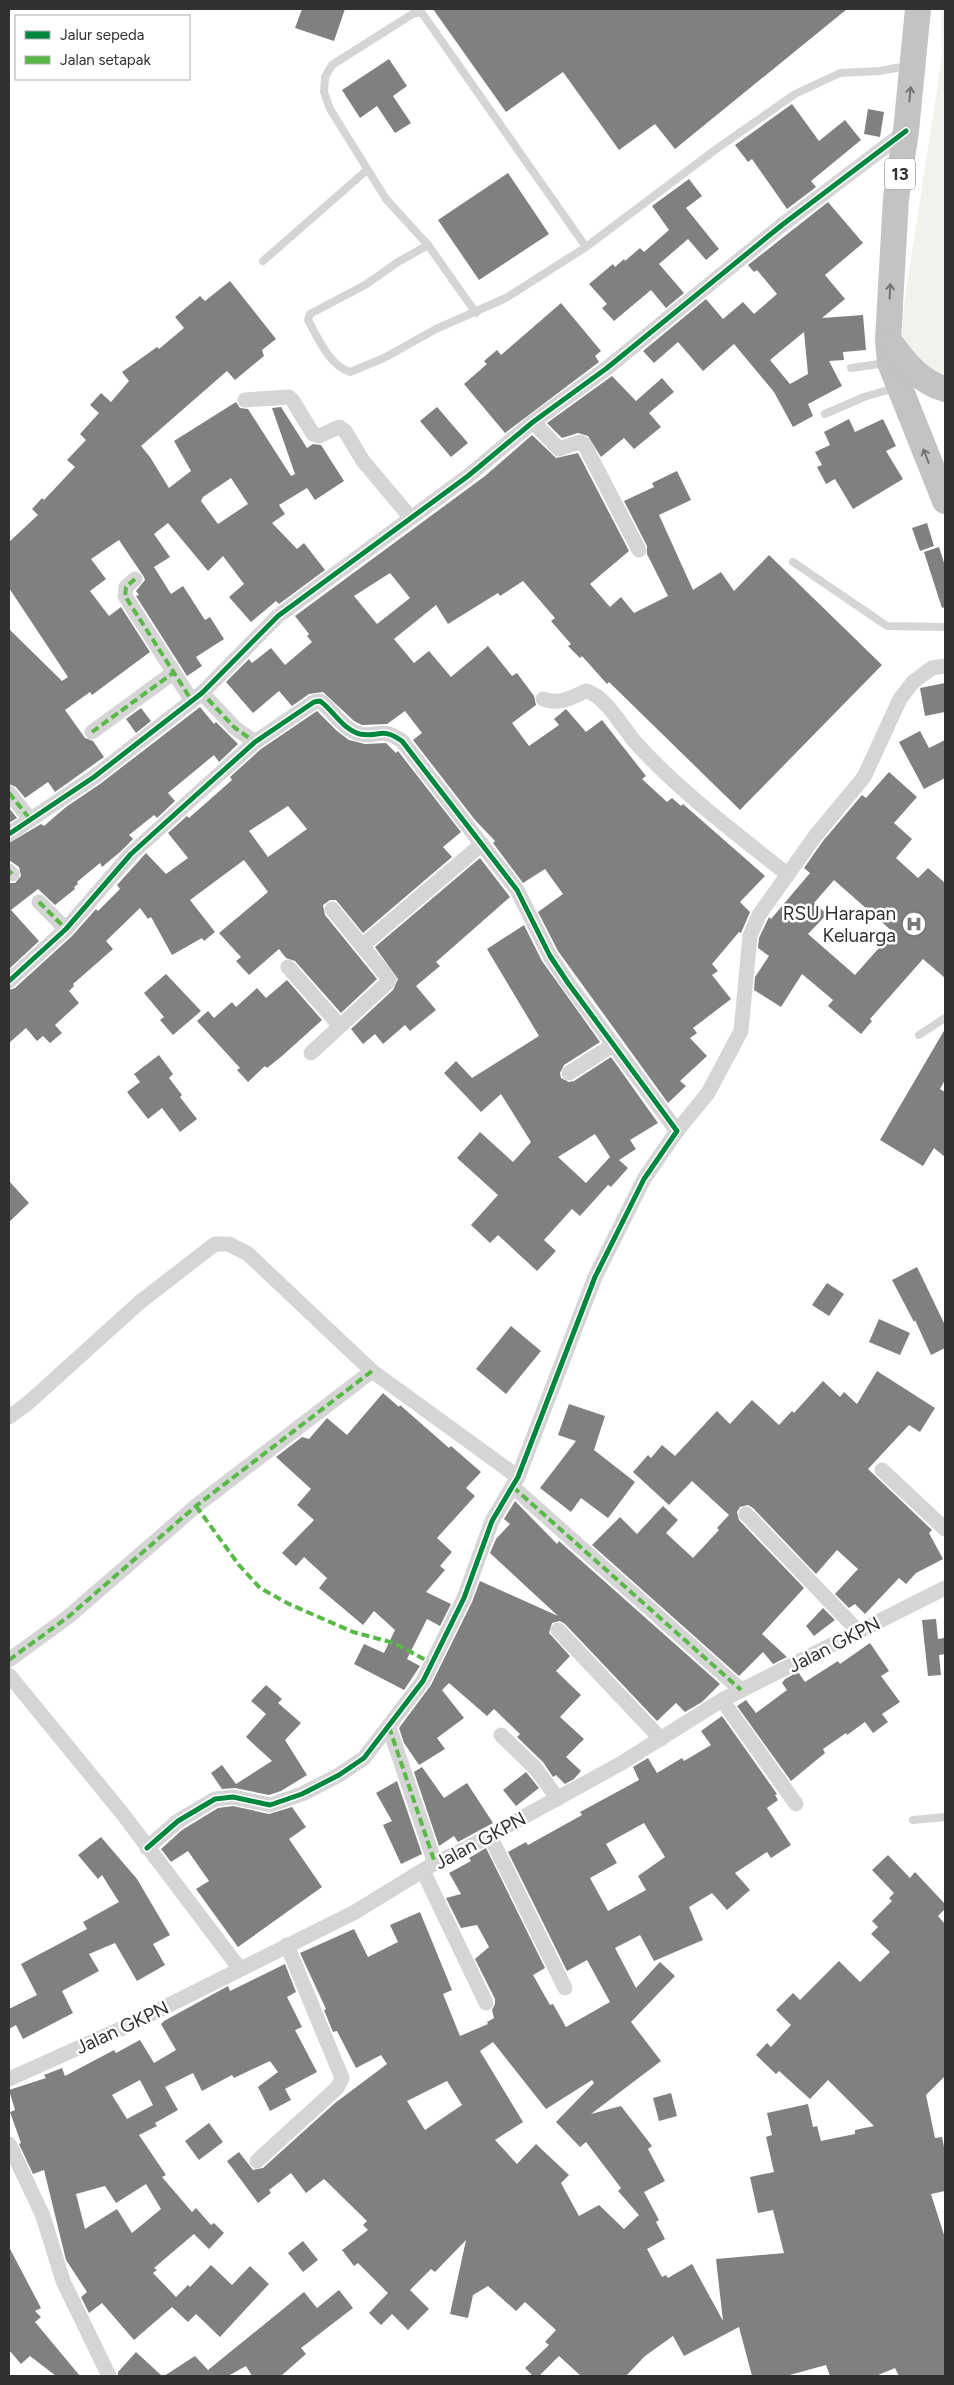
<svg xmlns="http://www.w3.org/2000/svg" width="954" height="2385" viewBox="0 0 954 2385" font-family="Figtree,sans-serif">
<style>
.green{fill:#f0f3ec}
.building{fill:#808080;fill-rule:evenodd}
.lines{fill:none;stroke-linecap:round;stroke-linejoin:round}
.lane{stroke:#d5d5d5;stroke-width:8}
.street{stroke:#d5d5d5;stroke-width:15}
.highway{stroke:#c3c3c3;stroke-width:26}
.quiet{stroke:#58b947;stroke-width:4;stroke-dasharray:8 4;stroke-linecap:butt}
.cycleway-casing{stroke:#fff;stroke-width:8}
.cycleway{stroke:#00873e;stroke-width:5}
.oneway{stroke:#737373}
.labels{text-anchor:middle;stroke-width:5;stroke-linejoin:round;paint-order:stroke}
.shield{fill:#fff;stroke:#6f6f6f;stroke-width:1}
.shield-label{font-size:18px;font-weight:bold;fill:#313131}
.poi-label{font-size:19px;fill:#313131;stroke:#fff;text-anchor:end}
.street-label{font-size:19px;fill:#313131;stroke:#fff}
</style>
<rect width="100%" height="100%" fill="#fff"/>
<path class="green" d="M941,9H945V373L937,374L907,352L900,330L942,57Z"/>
<g class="building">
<path d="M302,9H345L334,41L295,28Z"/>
<path d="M433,9H847L675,149L655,124L619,150L563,72L506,112Z"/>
<path d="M389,59L407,86L393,96L411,123L395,133L377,106L360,118L342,90Z"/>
<path d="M792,104L819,141L845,120L861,140L811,181L816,187L787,209L752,159L748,162L735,145Z"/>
<path d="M868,109L884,112L880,137L864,134Z"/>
<path d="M508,173L549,234L479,280L438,220Z"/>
<path d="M689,179L702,196L686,208L719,249L706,260L688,239L659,264L684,293L666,308L651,290L614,321L602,308L607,304L589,284L613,264L615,267L624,259L625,261L640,248L644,252L669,230L652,206Z"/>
<path d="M828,202L863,243L825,275L845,299L822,318L863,315L866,350L843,352L844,360L829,361L842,386L808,404L813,416L793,427L774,392L734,344L703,371L678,342L654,363L643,351L706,299L723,319L743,302L754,314L777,294L757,270L754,272L748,265ZM804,332L808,374L790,384L770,360Z"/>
<path d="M230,281L276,339L262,350L264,356L235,380L227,371L141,446L150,457L169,488L191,471L174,441L236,402L240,408L248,409L291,476L295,474L272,408L281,407L307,448L313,444L321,445L344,481L315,500L307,488L279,505L285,514L272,523L297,549L304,543L325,570L279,604L276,601L251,622L229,597L244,584L223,556L208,571L168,523L154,534L170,557L154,567L171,594L183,586L205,620L210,617L224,639L196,657L202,666L187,676L136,596L139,595L136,591L145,580L144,577L119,540L91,559L106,579L90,591L109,616L121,607L150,652L92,695L90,692L65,710L85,738L93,741L104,757L55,792L48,782L25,798L16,787L9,784V629L62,681L68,677L9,588V542L38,515L32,509L42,498L44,500L75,467L67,460L86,440L80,434L99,413L90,405L101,393L111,402L129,381L122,372L157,347L159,349L184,328L175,317L200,296L205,301ZM231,478L248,504L218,524L201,501L203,497Z"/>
<path d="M561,303L601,351L595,356L599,362L505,433L464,384L487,364L484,361L497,350L501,355Z"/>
<path d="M612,376L636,401L662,378L674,392L649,413L661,427L634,449L624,438L601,457L588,436L578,433L562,438L547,423Z"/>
<path d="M437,407L468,443L451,457L420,421Z"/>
<path d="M849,419L855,432L883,419L896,446L886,451L903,479L853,509L835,479L826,484L817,467L822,465L815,452L830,445L824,432Z"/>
<path d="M532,435L556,458L578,453L629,551L590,584L610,607L621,597L634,613L668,596L647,554V546L624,501L654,487L652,483L677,471L691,500L659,515L693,590L721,572L734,591L769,555L882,665L740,810L609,682L607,684L582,656L580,658L568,646L571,644L551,621L555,618L523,581L500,596L498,593L448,624L436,605L394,639L414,663L429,651L451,677L488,646L512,676L517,673L534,696L536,705L512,723L529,746L559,725L554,719L566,709L586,732L602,720L646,776L642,779L667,802L672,798L681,806L683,804L765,876L740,902L750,912L741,933L739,932L712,964L718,971L712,975L731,999L693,1028L697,1033L690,1038L707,1056L680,1081L686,1086L668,1103L558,951L538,912L563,894L545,869L523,883L493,843L495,841L475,820L413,740L422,733L405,711L387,724L362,725L354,721L323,692L309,694L292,706L279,691L253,713L226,682L249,659L252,663L271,648L285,665L312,642L307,636L309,634L295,616L485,476ZM390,573L410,598L377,624L354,596Z"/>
<path d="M927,523L934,546L920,551L912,528Z"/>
<path d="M939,547L945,566V607L942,608L924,552Z"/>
<path d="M945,683V712L925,716L920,688Z"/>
<path d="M200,707L214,724L216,722L238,744L219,762L214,755L168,793L175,801L157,818L154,815L129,835L133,839L120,852L102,867L100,863L77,882L78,884L74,887L75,889L55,905L38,889L11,910L39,941L9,969V883H15L21,876L19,867L9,860V843L41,824L44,826L66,807L100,784Z"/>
<path d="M141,708L151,721L136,733L126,719Z"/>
<path d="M317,711L337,731L349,740L365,744L386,743L396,753L398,751L461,832L443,847L452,857L363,933L336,900H330L323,905L325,915L377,979L341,1013L295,961L286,958L279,949L249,975L236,961L241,957L219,933L268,892L244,860L190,900L215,932L204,941L202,938L172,955L151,917L148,919L140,908L106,941L113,949L73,984L74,986L69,991L79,1003L55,1025L62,1033L50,1043L43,1036L37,1041L26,1028L9,1043V990L15,988L72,936L96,909L98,911L120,889L117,885L146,853L166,874L188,858L168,833L187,816L189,818L232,780L230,777L261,749ZM288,806L307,829L268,857L249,831Z"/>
<path d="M920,731L929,748L945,740V778L924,789L899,742Z"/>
<path d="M889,772L917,797L894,823L912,839L896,858L918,878L928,868L945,883V978L923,959L870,1019L872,1021L861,1034L828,1006L833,1000L802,974L781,1007L754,990L755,977L769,956L758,948L759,938L769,917L771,919L810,873L804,868L823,841L862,795L866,798ZM834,880L893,932L855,975L808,934L827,914L814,903Z"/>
<path d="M9,808L17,818L9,823Z"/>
<path d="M480,858L510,897L436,962L440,966L416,986L436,1010L410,1031L405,1025L383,1044L375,1034L363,1044L351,1029L393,990L398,979L375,947Z"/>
<path d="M524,925L542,961L600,1042L564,1065L560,1073L561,1078L569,1082L574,1081L611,1057L658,1123L630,1140L636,1149L619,1160L628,1168L611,1187L608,1185L580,1216L572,1209L544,1240L556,1251L537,1271L498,1235L490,1243L471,1225L498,1195L457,1158L480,1132L513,1162L531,1142L501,1094L481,1112L444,1073L456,1061L472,1078L539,1036L487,949ZM595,1134L610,1157L586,1183L558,1157Z"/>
<path d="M166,974L201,1011L173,1035L160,1020L164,1017L144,993Z"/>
<path d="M287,980L322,1020L282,1056L267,1068L265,1066L248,1082L237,1070L240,1068L197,1021L208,1011L214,1018L232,1002L236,1007L257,988L266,998Z"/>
<path d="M945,1029V1080L940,1089L945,1092V1157L934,1148L923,1166L880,1140Z"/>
<path d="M159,1055L173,1074L169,1078L182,1095L180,1097L197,1119L180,1132L162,1108L148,1119L127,1092L140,1082L134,1074Z"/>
<path d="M9,1181L29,1203L9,1222Z"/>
<path d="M917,1267L945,1325V1348L931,1355L915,1320L914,1322L892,1280Z"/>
<path d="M827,1283L844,1294L829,1316L812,1305Z"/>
<path d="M879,1319L910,1333L900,1355L869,1342Z"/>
<path d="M511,1326L541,1351L506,1394L476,1369Z"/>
<path d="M877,1371L935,1408L920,1432L909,1425L868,1469L932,1530L929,1533L943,1559L916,1573L906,1584L899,1578L865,1614L855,1604L849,1608L835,1594L858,1569L837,1550L816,1574L753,1508L748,1505L740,1507L737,1512L739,1520L804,1588L762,1634L787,1657L773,1664L763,1652L739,1676L592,1545L620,1517L637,1534L663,1506L678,1520L666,1533L693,1558L719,1530L717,1528L729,1515L692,1481L669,1505L633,1472L648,1455L651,1458L662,1445L675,1456L717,1411L730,1424L752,1400L779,1425L792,1411L794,1413L823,1381L840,1397L844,1392L857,1404Z"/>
<path d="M383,1393L399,1407L400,1405L449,1448L451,1446L481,1472L466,1488L475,1496L437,1538L452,1552L440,1566L445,1570L426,1592L451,1604L440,1626L427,1619L407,1659L420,1666L404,1690L354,1664L364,1644L384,1653L395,1630L374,1611L363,1625L319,1588L327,1578L304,1557L296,1566L282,1553L314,1520L297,1505L311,1489L276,1457L302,1437L309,1439L327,1418L347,1435Z"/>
<path d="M569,1404L605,1416L594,1450L635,1482L608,1518L581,1498L571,1512L540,1488L576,1441L558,1435Z"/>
<path d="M515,1501L557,1544L559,1541L720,1684L702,1702L685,1712L676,1703L657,1721L565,1624L560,1621L552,1623L549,1633L570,1656L556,1671L581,1695L560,1717L584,1739L566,1757L581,1771L574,1779L565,1784L556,1775L553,1777L543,1762L517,1737L520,1734L494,1709L487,1716L449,1683L442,1690L464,1718L437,1738L445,1749L419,1765L404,1743L399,1728L431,1685L472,1602L480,1581L558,1616L490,1553L496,1539L510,1524L504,1519Z"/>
<path d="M823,1608L835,1620L814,1636L806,1626Z"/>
<path d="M936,1619L938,1639L944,1638L945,1654L939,1655L941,1675L928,1676L922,1620Z"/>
<path d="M870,1643L889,1671L881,1676L900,1702L882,1714L888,1722L873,1733L865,1722L847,1735L846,1733L823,1749L825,1753L791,1781L737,1706L746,1700L756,1713L787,1690L782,1683L785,1679L798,1672L805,1682L838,1661L840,1664Z"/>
<path d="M266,1685L282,1699L278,1703L301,1723L285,1740L307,1775L281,1791L269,1795L235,1788L222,1789L211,1773L222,1765L236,1784L272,1761L246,1737L266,1714L251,1701Z"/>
<path d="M722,1716L777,1794L775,1795L778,1800L767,1808L791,1845L771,1858L767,1852L735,1873L750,1890L727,1910L712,1893L689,1907L703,1940L654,1961L640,1935L615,1948L636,1988L660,1962L675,1976L631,2022L661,2061L591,2114L621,2106L652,2146L648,2149L665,2181L644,2192L659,2220L656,2222L665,2239L647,2249L662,2277L666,2275L668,2278L692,2264L723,2321L716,2259L784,2253L773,2210L758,2213L750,2177L774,2172L766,2137L772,2135L767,2113L808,2104L813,2127L817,2126L821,2141L855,2134V2130L874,2126L828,2080L810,2099L779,2071L776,2074L756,2055L767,2043L771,2047L791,2025L776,2010L793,1993L800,2000L839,1961L860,1982L890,1952L871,1934L878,1927L872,1921L892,1901L889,1898L894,1893L872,1870L888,1855L910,1878L915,1872L945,1904V1909L938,1916L945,1924V2076L926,2095L935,2138L942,2137L945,2152V2191L931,2194L945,2238V2376H899L895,2368L876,2376H830L826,2365L786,2376H752L739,2327L684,2356L673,2336L645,2356L626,2376H581L559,2356L539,2376H533L525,2368L549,2345L545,2342L556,2330L525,2302L516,2311L488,2286L473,2295L468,2318L450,2314L466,2240L435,2272L431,2269L410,2290L429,2309L408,2330L392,2314L381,2325L369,2313L388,2293L358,2263L354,2266L342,2250L368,2230L363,2225L367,2221L324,2179L306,2193L291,2173L269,2190L271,2193L258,2203L227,2161L239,2152L253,2170L263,2168L335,2103L387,2064L381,2055L356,2068L337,2031L333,2032L324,2010L326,2009L300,1953L354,1929L368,1957L398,1942L390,1925L420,1912L452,1990L443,1994L460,2036L488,2024L487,2022L494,2018L492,2010L495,2004V1999L475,1959L489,1947L477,1925L461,1928L446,1898L461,1894L449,1873L471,1861L469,1858L486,1848L545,1968L533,1975L550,2005L553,2004L566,2027L610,2002L587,1960L567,1971L508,1852L526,1842L528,1845L582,1815L580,1812L639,1780L633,1767L648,1758L657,1773L682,1758L684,1761L711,1745L701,1731ZM644,1823L665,1857L638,1876L646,1890L608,1911L590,1878L617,1863L606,1844ZM493,2042L546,2109L592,2080L594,2083L556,2122L580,2147L586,2142L621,2188L618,2191L639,2215L624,2229L599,2205L579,2216L561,2183L569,2175L536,2144L517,2164L495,2140L523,2122L480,2051ZM447,2081L462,2105L425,2130L407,2101Z"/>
<path d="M422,1767L444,1798L467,1783L493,1823L458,1842L454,1836L439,1846L414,1772Z"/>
<path d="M526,1772L539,1788L516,1806L503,1790Z"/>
<path d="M397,1781L422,1854L401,1864L383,1825L392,1821L376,1793Z"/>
<path d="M233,1806L269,1814L292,1807L306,1827L289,1839L322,1887L238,1947L196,1889L209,1881L188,1851L171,1862L161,1849L182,1830L218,1808Z"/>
<path d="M101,1837L137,1879L170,1935L153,1944L165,1965L137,1981L115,1943L89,1954L99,1971L62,1991L73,2013L23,2039L16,2025L9,2029V2009L37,1995L21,1964L87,1929L83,1922L119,1902L102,1875L98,1879L78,1855Z"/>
<path d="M285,1964L296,1992L287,1997L302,2027L295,2030L317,2072L285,2089L291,2100L270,2111L258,2087L278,2072L270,2061L234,2078L232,2075L202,2091L193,2073L165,2087L178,2110L155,2123L157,2126L139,2135L166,2175L162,2177L192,2212L196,2208L211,2225L214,2223L224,2233L209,2249L194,2234L154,2268L157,2270L153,2273L176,2297L188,2285L190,2287L211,2265L232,2285L250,2266L269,2284L220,2337L196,2314L188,2322L172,2307L134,2340L102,2303L89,2313L81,2297L87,2292L66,2260L44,2170L33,2174L19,2144L21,2143L10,2112L15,2110L9,2090L46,2078L44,2075L62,2068L65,2076L114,2050L116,2053L140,2040L154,2063L176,2050L161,2024L164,2021L228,1986L230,1991ZM140,2080L153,2105L127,2119L112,2095ZM146,2184L161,2209L132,2233L117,2209L85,2229L76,2194L105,2186L116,2203Z"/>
<path d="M671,2093L677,2116L659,2121L653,2098Z"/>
<path d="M209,2123L223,2142L199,2160L185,2141Z"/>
<path d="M303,2241L318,2260L303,2272L288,2253Z"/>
<path d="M9,2247L41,2308L35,2311L41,2317L35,2322L80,2376H56L30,2356L21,2364L9,2350Z"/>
<path d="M339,2290L353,2308L301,2348L306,2354L281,2376H252L246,2366L228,2376H164L195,2356L208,2370L304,2292L317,2308Z"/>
<path d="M136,2352L162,2376H118V2372Z"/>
</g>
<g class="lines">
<g class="lane">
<path d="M428,245L476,313"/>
<path d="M586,247L422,13H414L332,65L325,77L324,92L330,109L386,199L428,245L398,262L365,285L310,314L308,320C318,338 329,365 350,372L384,358L436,329L506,298L586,247L715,150L795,94L840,73L879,71L908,66"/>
<path d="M263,261L367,170"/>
<path d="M851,368L886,363"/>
<path d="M825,414L864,397L895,388"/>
<path d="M793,562L887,626L945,627"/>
<path d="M919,1035L945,1018"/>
<path d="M913,1820L945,1817"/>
</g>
<g class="street">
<path d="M245,400L289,397L293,401L313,434L319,436L339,427L345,431L363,461L411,518"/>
<path d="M533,422L559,449L580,442L584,444L639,550"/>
<path d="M135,579L126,587L125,596L192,701"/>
<path d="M202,693L235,728L255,742"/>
<path d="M543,699C559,705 571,698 586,691C605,695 622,727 635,742C680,792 736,833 788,875"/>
<path d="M92,732L173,673"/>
<path d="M9,793L30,819"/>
<path d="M9,834L94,777L202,693L278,616L468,476L533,422L607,368L782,225L906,131"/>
<path d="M9,871L12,874"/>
<path d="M39,902L66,929"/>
<path d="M362,946L482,844"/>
<path d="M288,967L340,1026"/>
<path d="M9,981L66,929L131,854L164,824L255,742L314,702L320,701C333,710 343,730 360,734C380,738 380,726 402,741L517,890L550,956L568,983L677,1131L644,1179L595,1277L518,1477L492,1521L464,1598L423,1681L364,1758L339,1775L302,1794L270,1805L233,1797L215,1799L178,1821L147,1848"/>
<path d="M311,1053L387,983L389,979L332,909"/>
<path d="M569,1073L613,1045"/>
<path d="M677,1131L708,1093L741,1031L750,936L759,915L816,835L864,777L900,699L913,682L932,668L945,666"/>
<path d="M9,1417L27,1404L140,1302L215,1244H229L248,1254L372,1371L518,1477"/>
<path d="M882,1470L945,1529"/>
<path d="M513,1487L741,1690"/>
<path d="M746,1514L858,1631"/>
<path d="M558,1630L661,1739"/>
<path d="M9,1660L68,1617L196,1506L372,1371"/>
<path d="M9,1675L122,1813L240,1969"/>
<path d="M722,1700L796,1804"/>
<path d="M389,1727L435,1863"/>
<path d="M501,1735L536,1769L558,1799"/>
<path d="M490,1836L565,1988"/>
<path d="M423,1871L486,2003"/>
<path d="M9,2079L127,2026L355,1912L435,1863L465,1849L620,1764L722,1700L945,1588"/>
<path d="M9,2144L43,2216L63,2281L109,2376"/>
<path d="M257,2161L337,2088L342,2078L287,1945"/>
</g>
<g class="highway">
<path d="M918,9L906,131L896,198L888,340L890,363L945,501"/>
<path d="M890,342C905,363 920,382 945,389"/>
</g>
<g class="quiet">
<path d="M135,579L126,587L125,596L192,701"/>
<path d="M199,695L202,693L235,728L255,742L257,741"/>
<path d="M92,732L173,673"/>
<path d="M9,793L30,819"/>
<path d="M9,871L12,874"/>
<path d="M39,902L66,929"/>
<path d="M513,1487L741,1690"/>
<path d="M196,1506L239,1565L260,1588L289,1604L353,1632L394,1643L433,1664"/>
<path d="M9,1660L68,1617L196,1506L372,1371"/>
<path d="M389,1727L435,1863"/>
</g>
<defs>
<g id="cycleway">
<path d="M9,834L94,777L202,693L278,616L468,476L533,422L607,368L782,225L906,131"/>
<path d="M9,981L66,929L131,854L164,824L255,742L314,702L320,701C333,710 343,730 360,734C380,738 380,726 402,741L517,890L550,956L568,983L677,1131L644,1179L595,1277L518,1477L492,1521L464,1598L423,1681L364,1758L339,1775L302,1794L270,1805L233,1797L215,1799L178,1821L147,1848"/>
</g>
</defs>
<use href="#cycleway" class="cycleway-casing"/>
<use href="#cycleway" class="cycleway"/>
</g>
<defs><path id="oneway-shaft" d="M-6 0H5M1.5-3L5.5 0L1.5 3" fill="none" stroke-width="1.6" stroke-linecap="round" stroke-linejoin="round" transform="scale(1.25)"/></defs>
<g class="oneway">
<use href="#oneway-shaft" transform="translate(910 94) rotate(-85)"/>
<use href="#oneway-shaft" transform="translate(890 291) rotate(-87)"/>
<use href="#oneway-shaft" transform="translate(926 456) rotate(-111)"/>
</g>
<defs>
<symbol id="hospital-ring" viewBox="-11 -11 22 22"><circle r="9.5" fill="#fff" stroke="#797979" stroke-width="1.5"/><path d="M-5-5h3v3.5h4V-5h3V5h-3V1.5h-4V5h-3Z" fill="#797979"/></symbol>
</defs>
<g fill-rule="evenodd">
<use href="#hospital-ring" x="900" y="910" width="28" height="28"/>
</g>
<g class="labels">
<rect class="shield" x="885" y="158.5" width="30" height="31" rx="4"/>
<g class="shield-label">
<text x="900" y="180">13</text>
</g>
<g class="poi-label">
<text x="896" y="920">RSU Harapan<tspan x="896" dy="22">Keluarga</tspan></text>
</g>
<g class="street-label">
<text transform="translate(834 1644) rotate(-27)" y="7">Jalan GKPN</text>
<text transform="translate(480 1840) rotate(-28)" y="7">Jalan GKPN</text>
<text transform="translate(122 2027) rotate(-25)" y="7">Jalan GKPN</text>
</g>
</g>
<rect width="954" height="2385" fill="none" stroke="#313131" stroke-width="20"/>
<rect x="15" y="15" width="175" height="65" fill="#ffffff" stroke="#adadad"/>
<rect x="25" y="31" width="25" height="8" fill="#00873e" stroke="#adadad"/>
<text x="60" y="40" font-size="15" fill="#313131">Jalur sepeda</text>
<rect x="25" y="56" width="25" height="8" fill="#58b947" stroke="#adadad"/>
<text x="60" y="65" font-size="15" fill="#313131">Jalan setapak</text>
</svg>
